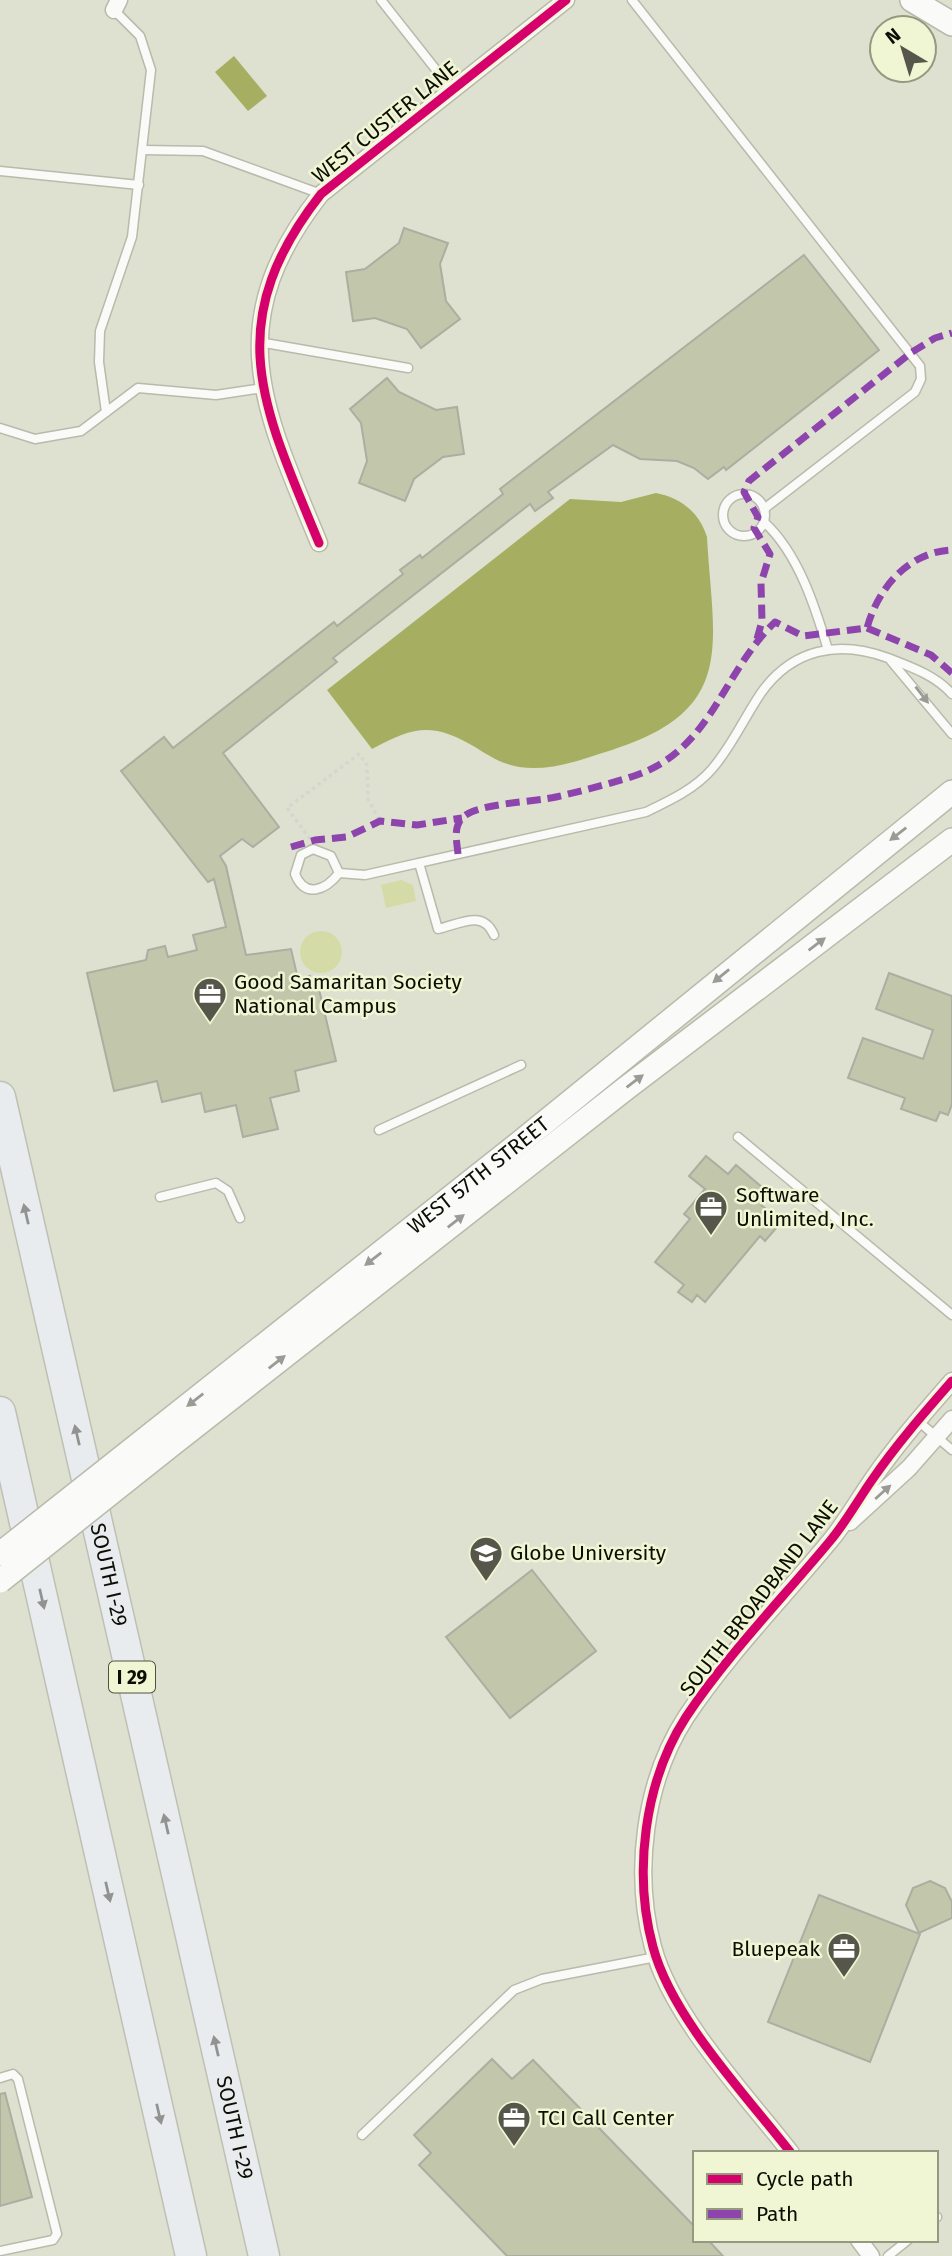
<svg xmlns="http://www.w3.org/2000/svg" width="952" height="2256" viewBox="0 0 952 2256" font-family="'Fira Sans',sans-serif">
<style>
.green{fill:#d4dba7}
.water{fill:#a6ae62}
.building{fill:#c2c6ab;stroke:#abaea0;stroke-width:2}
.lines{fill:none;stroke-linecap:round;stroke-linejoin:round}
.service-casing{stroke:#b8baab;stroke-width:11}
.minor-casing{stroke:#b8baab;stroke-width:19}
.secondary-casing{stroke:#b8baab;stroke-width:26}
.motorway-casing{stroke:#bec0b6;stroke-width:33}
.path{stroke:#d6d6d1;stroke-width:3.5;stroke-dasharray:3.5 3.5;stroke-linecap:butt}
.service{stroke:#fafaf8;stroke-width:8}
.minor{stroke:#fafaf8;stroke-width:16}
.secondary{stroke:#fafaf8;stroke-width:23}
.motorway{stroke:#e8ecee;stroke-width:30}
.secondary-bridge-casing{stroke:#b8baab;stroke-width:26;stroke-linecap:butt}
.secondary-bridge{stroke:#fafaf8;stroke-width:23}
.quiet{stroke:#8e44ad;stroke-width:7;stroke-dasharray:14 7;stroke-linecap:butt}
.cycleway-casing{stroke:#f0f6d4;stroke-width:13}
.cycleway{stroke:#d6006c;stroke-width:9}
.oneway{fill:#9b9b96}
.oneway2{fill:#909390}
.labels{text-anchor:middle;stroke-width:5;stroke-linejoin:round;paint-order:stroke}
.shield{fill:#f0f6d4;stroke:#505342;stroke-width:2}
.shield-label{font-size:19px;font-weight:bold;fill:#0c0d03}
.street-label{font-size:21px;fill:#0c0d03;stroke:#f0f6d4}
.poi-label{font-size:21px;fill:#0c0d03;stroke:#f0f6d4;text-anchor:start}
</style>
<rect width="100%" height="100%" fill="#dee1cf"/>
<g class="green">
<path d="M401,880L413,885L416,901L386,908L381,885Z"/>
<circle cx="321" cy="952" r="21"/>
</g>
<g class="water">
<path d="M234,56L267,96L248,111L215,72Z"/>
<path d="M656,493C681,498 699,512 707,537C713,645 738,710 612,750C583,759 550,772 519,767C502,764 489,756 475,747C433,722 414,726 372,749L327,690L570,499L621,502Z"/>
</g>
<g class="building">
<path d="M404,228L448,243L440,264L446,301L460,319L421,348L407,329L375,318L353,321L346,272L365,269L399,243Z"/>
<path d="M804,255L879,350L726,470L724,467L708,479L694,468L677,461L640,459L613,445L548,492L553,498L535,511L530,504L333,658L337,662L223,753L279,827L253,847L242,839L220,856L226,866L246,955L291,949L298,979L310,976L312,986L318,985L336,1061L295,1071L299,1091L270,1098L278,1129L243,1137L236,1105L205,1112L201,1093L162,1102L157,1081L114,1091L87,973L146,960L148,950L165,946L168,957L197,950L193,935L226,927L214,879L208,882L121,771L164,737L173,748L334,622L337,626L403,574L400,570L420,555L422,558L503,494L500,489Z"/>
<path d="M387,378L399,392L436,410L457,407L464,454L443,457L414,479L405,501L359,483L367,461L361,423L350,409Z"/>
<path d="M889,973L952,996V1104L948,1115L940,1112L936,1121L901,1109L905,1098L848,1078L863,1038L923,1059L933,1030L876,1009Z"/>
<path d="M706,1156L728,1174L736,1165L770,1194L761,1205L774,1215L769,1220L777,1227L765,1241L760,1236L705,1302L697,1295L692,1302L678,1292L684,1285L655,1262L690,1219L684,1214L705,1189L689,1176Z"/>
<path d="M532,1570L596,1651L510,1718L446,1637Z"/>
<path d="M930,1881L945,1888L952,1902V1918L919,1933L906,1905L913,1888Z"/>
<path d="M819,1895L920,1934L870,2062L768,2022Z"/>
<path d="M492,2059L512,2079L533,2060L695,2227V2240H708L723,2256H507L419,2165L431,2153L414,2135Z"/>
<path d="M5,2093L32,2197L0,2206V2094Z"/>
</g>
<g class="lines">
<defs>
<g id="service">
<path d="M381,0L452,90"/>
<path d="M632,0L920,366L921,379L915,392L764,509"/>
<path d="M143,150L203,151L321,194"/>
<path d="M0,171L139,185"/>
<path d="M259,342L408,368"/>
<path d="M106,412L99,362L100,331L132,237L151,70L140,36L114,10"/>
<path d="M0,428L35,439L81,431L138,388L216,395L263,388"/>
<circle cx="744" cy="515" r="21"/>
<path d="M764,522C798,553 815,606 828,650"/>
<path d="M891,661L952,734"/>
<path d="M313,849L331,856L339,873C326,890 305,899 295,874L301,855Z"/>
<path d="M419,863L438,929C460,924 483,909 494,935"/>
<path d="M339,873L365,875L646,812C669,801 695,789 712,769C732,746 744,718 761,693C793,648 839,640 888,658C911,667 935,675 952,694"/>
<path d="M379,1130L521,1065"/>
<path d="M738,1137L952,1315"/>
<path d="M160,1197L216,1183L228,1191L240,1218"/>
<path d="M918,1421L952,1450"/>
<path d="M0,2078L13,2074L18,2079L57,2234L53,2240L0,2251"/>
<path d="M362,2135L514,1990L542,1979L656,1957"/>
<path d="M936,2217H937"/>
<path d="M888,2256L908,2240"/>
</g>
<g id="minor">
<path d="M114,10L119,0"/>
<path d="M319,543C263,407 219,324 321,194L566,0"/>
<path d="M850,1522L909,1468L952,1419"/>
<path d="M791,2153C746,2095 672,2018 653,1947C633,1873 644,1782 686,1717C728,1654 782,1599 830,1541C846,1522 858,1500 872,1480C896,1445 924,1413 952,1381"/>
<path d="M859,2240L871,2256"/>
</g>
<g id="secondary">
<path d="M912,0L952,24"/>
<path id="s1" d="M153,1433L517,1145L952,792"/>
<path d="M166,1449L625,1089L952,840"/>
</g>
<g id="motorway">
<path id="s2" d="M0,1097L264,2256"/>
<path d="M0,1412L191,2256"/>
</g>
</defs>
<use href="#service" class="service-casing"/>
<use href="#minor" class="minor-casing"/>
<use href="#secondary" class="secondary-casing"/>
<use href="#motorway" class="motorway-casing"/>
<path class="path" d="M310,839L287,808L359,754L367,765L368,799L380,821"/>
<use href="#service" class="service"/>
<use href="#minor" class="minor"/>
<use href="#secondary" class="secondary"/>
<use href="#motorway" class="motorway"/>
<defs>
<g id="secondary-bridge">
<path d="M0,1554L153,1433"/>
<path d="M0,1581L166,1449"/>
</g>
</defs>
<use href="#secondary-bridge" class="secondary-bridge-casing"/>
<use href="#secondary-bridge" class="secondary-bridge"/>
<g class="quiet">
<path d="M867,628L931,655L952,673"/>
<path d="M757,639L762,621L761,583L770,554L754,528L758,517L744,492L749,481L912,352L935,338L952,333"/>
<path d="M291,847L315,840L347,837L380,821L417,825L462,818"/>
<path d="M458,854C457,842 453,828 462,818C476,803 535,802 556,797C582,791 609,784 634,776C712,750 721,674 775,622L803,636L867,628C878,588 908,552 952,550"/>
</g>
<defs>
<g id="cycleway">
<path d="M319,543C263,407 219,324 321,194L566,0"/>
<path d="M791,2153C746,2095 672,2018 653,1947C633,1873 644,1782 686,1717C728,1654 782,1599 830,1541C846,1522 858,1500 872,1480C896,1445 924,1413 952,1381"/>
</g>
</defs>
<use href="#cycleway" class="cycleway-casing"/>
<use href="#cycleway" class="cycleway"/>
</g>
<defs><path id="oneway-solid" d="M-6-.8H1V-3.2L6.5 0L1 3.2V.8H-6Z" transform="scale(1.75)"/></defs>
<g class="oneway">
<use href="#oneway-solid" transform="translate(922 695) rotate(52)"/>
<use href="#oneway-solid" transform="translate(898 834) rotate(142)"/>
<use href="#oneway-solid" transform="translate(817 944) rotate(-37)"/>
<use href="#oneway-solid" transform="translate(721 976) rotate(141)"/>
<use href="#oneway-solid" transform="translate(635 1081) rotate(-37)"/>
<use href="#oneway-solid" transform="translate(456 1221) rotate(-38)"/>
<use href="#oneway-solid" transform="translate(373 1259) rotate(142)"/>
<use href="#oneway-solid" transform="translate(277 1362) rotate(-38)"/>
<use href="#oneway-solid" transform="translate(195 1400) rotate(142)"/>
<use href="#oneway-solid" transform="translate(883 1492) rotate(-42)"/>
</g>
<g class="oneway2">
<use href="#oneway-solid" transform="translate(26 1214) rotate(-103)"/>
<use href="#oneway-solid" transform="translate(77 1435) rotate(-103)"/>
<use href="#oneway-solid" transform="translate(42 1599) rotate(77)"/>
<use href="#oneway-solid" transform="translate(166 1824) rotate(-103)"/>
<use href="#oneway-solid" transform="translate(108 1892) rotate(77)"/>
<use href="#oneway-solid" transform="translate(216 2046) rotate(-103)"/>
<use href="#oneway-solid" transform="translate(159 2114) rotate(77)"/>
</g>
<defs>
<symbol id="office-pin" viewBox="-11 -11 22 30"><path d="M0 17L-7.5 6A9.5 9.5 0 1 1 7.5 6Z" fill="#56574a" stroke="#f0f6d4"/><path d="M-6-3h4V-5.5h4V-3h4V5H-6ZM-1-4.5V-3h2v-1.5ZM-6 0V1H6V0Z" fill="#fff"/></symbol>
<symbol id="university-pin" viewBox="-11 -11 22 30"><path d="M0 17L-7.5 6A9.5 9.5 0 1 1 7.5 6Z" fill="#56574a" stroke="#f0f6d4"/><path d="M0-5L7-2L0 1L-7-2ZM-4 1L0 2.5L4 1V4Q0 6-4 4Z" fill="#fff"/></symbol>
</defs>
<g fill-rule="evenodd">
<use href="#office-pin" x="191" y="975" width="38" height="52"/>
<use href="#office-pin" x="692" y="1188" width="38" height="52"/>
<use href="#university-pin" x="467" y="1534" width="38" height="52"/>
<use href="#office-pin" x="825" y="1930" width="38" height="52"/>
<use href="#office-pin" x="495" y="2099" width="38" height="52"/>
</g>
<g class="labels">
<rect class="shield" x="109" y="1661.5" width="46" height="31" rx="5"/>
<g class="shield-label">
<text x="132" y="1684">I 29</text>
</g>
<g class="street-label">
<text transform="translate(385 122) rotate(-39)" y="7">WEST CUSTER LANE</text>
<text dy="7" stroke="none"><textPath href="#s1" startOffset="415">WEST 57TH STREET</textPath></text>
<text dy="7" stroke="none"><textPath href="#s2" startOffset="490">SOUTH I-29</textPath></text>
<text transform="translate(759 1598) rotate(-52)" y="7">SOUTH BROADBAND LANE</text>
<text dy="7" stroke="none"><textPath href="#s2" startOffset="1057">SOUTH I-29</textPath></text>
</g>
<g class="poi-label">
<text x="234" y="989">Good Samaritan Society<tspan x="234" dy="24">National Campus</tspan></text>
<text x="736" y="1202">Software<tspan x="736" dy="24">Unlimited, Inc.</tspan></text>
<text x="510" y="1560">Globe University</text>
<text x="820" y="1956" text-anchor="end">Bluepeak</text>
<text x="538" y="2125">TCI Call Center</text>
</g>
</g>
<rect x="693" y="2151" width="245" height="91" fill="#f0f6d4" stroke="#959980" stroke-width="2"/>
<rect x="707" y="2174" width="35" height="10" fill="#d6006c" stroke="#959980" stroke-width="2"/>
<text x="756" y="2186" font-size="21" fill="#0c0d03">Cycle path</text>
<rect x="707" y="2209" width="35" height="10" fill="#8e44ad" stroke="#959980" stroke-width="2"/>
<text x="756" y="2221" font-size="21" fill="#0c0d03">Path</text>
<g transform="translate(903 49) rotate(322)"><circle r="33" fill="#f0f6d4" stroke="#959980" stroke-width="2"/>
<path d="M0-5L12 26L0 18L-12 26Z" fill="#56574a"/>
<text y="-10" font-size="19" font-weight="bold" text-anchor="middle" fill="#0c0d03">N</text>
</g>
</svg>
